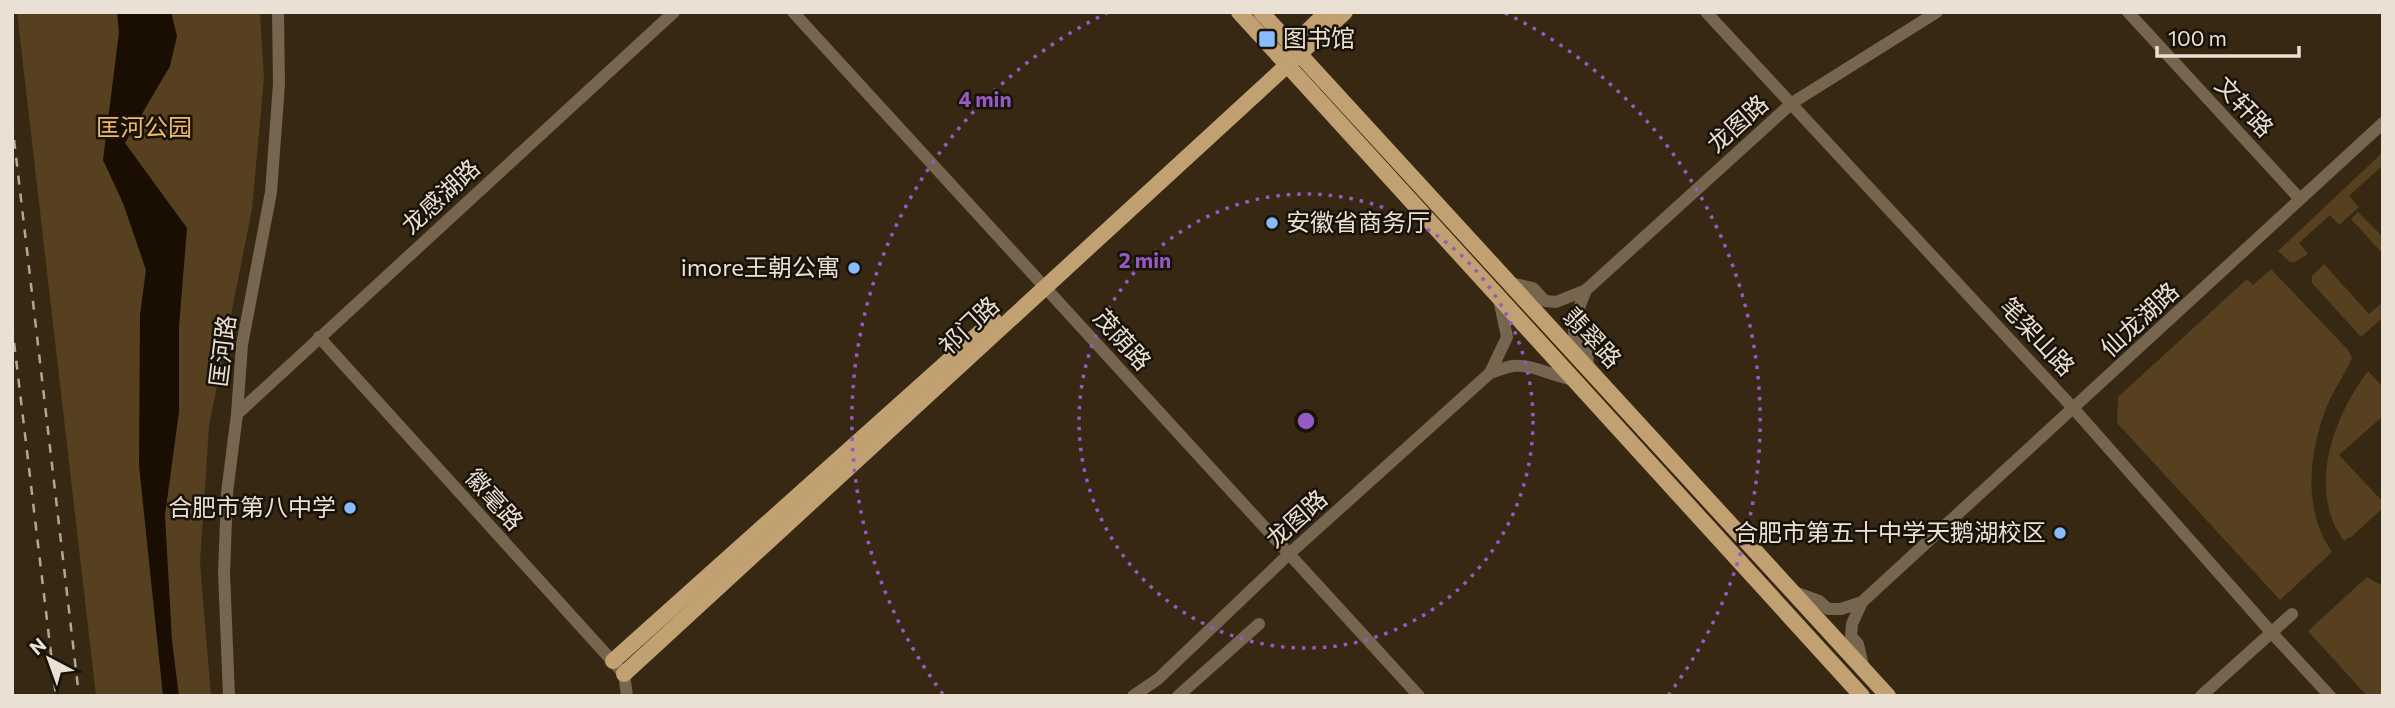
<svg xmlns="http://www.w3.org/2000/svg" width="2395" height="708" viewBox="0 0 2395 708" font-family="Commissioner,'Noto Sans SC',sans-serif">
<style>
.green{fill:#56401f}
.water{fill:#190e01}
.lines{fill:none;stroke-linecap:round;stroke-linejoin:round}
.minor{stroke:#76664f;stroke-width:12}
.major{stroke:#c1a071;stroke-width:16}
.rail{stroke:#b2a797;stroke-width:2.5;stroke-dasharray:9 9;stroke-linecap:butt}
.ring{fill:none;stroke:#9759c4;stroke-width:3.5;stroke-dasharray:3.5 7}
.poi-dot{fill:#88bafc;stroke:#181209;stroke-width:2.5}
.labels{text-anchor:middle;stroke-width:5;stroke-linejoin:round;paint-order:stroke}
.poi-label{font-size:24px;fill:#eae0d3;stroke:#181209;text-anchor:end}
.street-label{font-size:24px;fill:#eae0d3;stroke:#181209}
.park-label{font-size:24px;fill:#f0b968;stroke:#181209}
.centre{fill:#9759c4;stroke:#181209;stroke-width:3.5}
.ring-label{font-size:21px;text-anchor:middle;font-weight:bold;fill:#9759c4;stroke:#181209;stroke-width:5;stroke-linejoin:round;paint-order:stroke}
</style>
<rect width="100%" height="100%" fill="#362812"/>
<g class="green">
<path d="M17,12H260L264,79L252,209L209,426L200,562L211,696H96Z"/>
<path d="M2383,152V165L2349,196L2359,207L2339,225L2330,215L2299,243L2308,254L2295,262H2290L2278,251Z"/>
<path d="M2358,212L2383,237V254L2351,219Z"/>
<path d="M2324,264L2369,314L2383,302V317L2361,337L2312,283V276Z"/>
<path d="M2271,269L2348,350L2352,358C2345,374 2334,389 2327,406C2309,452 2302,509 2332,552L2280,600L2117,423L2118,397L2247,279L2253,285Z"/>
<path d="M2368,371L2383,387V416L2339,455L2383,502V508L2350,538L2349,537L2344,541C2306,489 2334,416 2368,371Z"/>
<path d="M2367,577L2383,586V696H2367L2308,631Z"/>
</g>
<path class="water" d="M117,12H171L177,36L170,66L125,143L187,228L179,327V412L165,515L172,641L179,696H163L139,465L140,315L146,270L123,203L103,160L119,32Z"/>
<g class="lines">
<g class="minor">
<path d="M793,12L1419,696"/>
<path d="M1706,12L2074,409L2271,632L2330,696"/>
<path d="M2128,12L2300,199"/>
<path d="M1510,283L1533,288L1545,301L1556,302L1586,290L1575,318L1574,333L1587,348L1588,367"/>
<path d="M1586,290L1792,103L1937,12"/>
<path d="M1499,299L1507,337L1490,373C1497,371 1505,367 1513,366C1534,364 1553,377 1575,380"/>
<path d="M319,337L624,674L627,696"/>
<path d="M237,414L674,12"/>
<path d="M1794,592L1819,601L1828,609H1841L1862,602L1852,624L1851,636L1858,644L1864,670"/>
<path d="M1862,602L2383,123"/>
<path d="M229,696L224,573L227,493L237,414L242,345L271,192L279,84L278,12"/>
<path d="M1133,696L1158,679L1289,554L1490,373"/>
<path d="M1178,696L1259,624"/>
<path d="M2201,696L2292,614"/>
</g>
<g class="major">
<path d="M1239,12L1862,696"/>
<path d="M1261,12L1888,696"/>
<path d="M1286,52L1327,12"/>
<path d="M613,661L994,320"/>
<path d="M624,674L1345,12"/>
</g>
<g class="rail">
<path d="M12,122L79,696"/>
<path d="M12,325L56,696"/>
</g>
</g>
<g class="ring">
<circle cx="1306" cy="421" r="227"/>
<path d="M943 694A454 454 0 0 1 1107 13M1505 13A454 454 0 0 1 1669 694"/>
</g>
<g class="poi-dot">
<rect x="1258" y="30" width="18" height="18" rx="3.5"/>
<circle cx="1272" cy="223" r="7"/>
<circle cx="854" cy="268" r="7"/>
<circle cx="350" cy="508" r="7"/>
<circle cx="2060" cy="533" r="7"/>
</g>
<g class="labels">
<g class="poi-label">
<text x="1283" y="47" text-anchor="start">图书馆</text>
<text x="1286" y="231" text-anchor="start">安徽省商务厅</text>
<text x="840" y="276">imore王朝公寓</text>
<text x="336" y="516">合肥市第八中学</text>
<text x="2046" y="541">合肥市第五十中学天鹅湖校区</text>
</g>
<g class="street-label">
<text transform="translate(2244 107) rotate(47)" y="8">文轩路</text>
<text transform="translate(1738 124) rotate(-42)" y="8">龙图路</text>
<text transform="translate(441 197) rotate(-43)" y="8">龙感湖路</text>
<text transform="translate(2140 320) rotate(-43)" y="8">仙龙湖路</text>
<text transform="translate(969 326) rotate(-43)" y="8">祁门路</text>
<text transform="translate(2037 337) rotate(47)" y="8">笔架山路</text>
<text transform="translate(1592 338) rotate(47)" y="8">翡翠路</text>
<text transform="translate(1122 340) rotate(48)" y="8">茂荫路</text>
<text transform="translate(223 351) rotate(-83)" y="8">匡河路</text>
<text transform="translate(494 500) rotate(48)" y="8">徽毫路</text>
<text transform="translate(1297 519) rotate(-42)" y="8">龙图路</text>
</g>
<g class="park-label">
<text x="144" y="136">匡河公园</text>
</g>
</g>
<circle cx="1306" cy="421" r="10" class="centre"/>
<g class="ring-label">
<text x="985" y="107">4 min</text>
<text x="1145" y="268">2 min</text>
</g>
<rect width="2395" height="708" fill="none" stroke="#eae0d3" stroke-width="28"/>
<g transform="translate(49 659) rotate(319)" stroke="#181209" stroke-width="5" paint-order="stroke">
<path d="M0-5L12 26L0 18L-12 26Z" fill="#eae0d3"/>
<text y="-10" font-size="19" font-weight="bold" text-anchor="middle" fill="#eae0d3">N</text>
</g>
<path d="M2157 46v10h142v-10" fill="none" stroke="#eae0d3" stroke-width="3.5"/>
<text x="2168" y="46" font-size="21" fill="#eae0d3" stroke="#181209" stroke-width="5" paint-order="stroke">100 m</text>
</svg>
